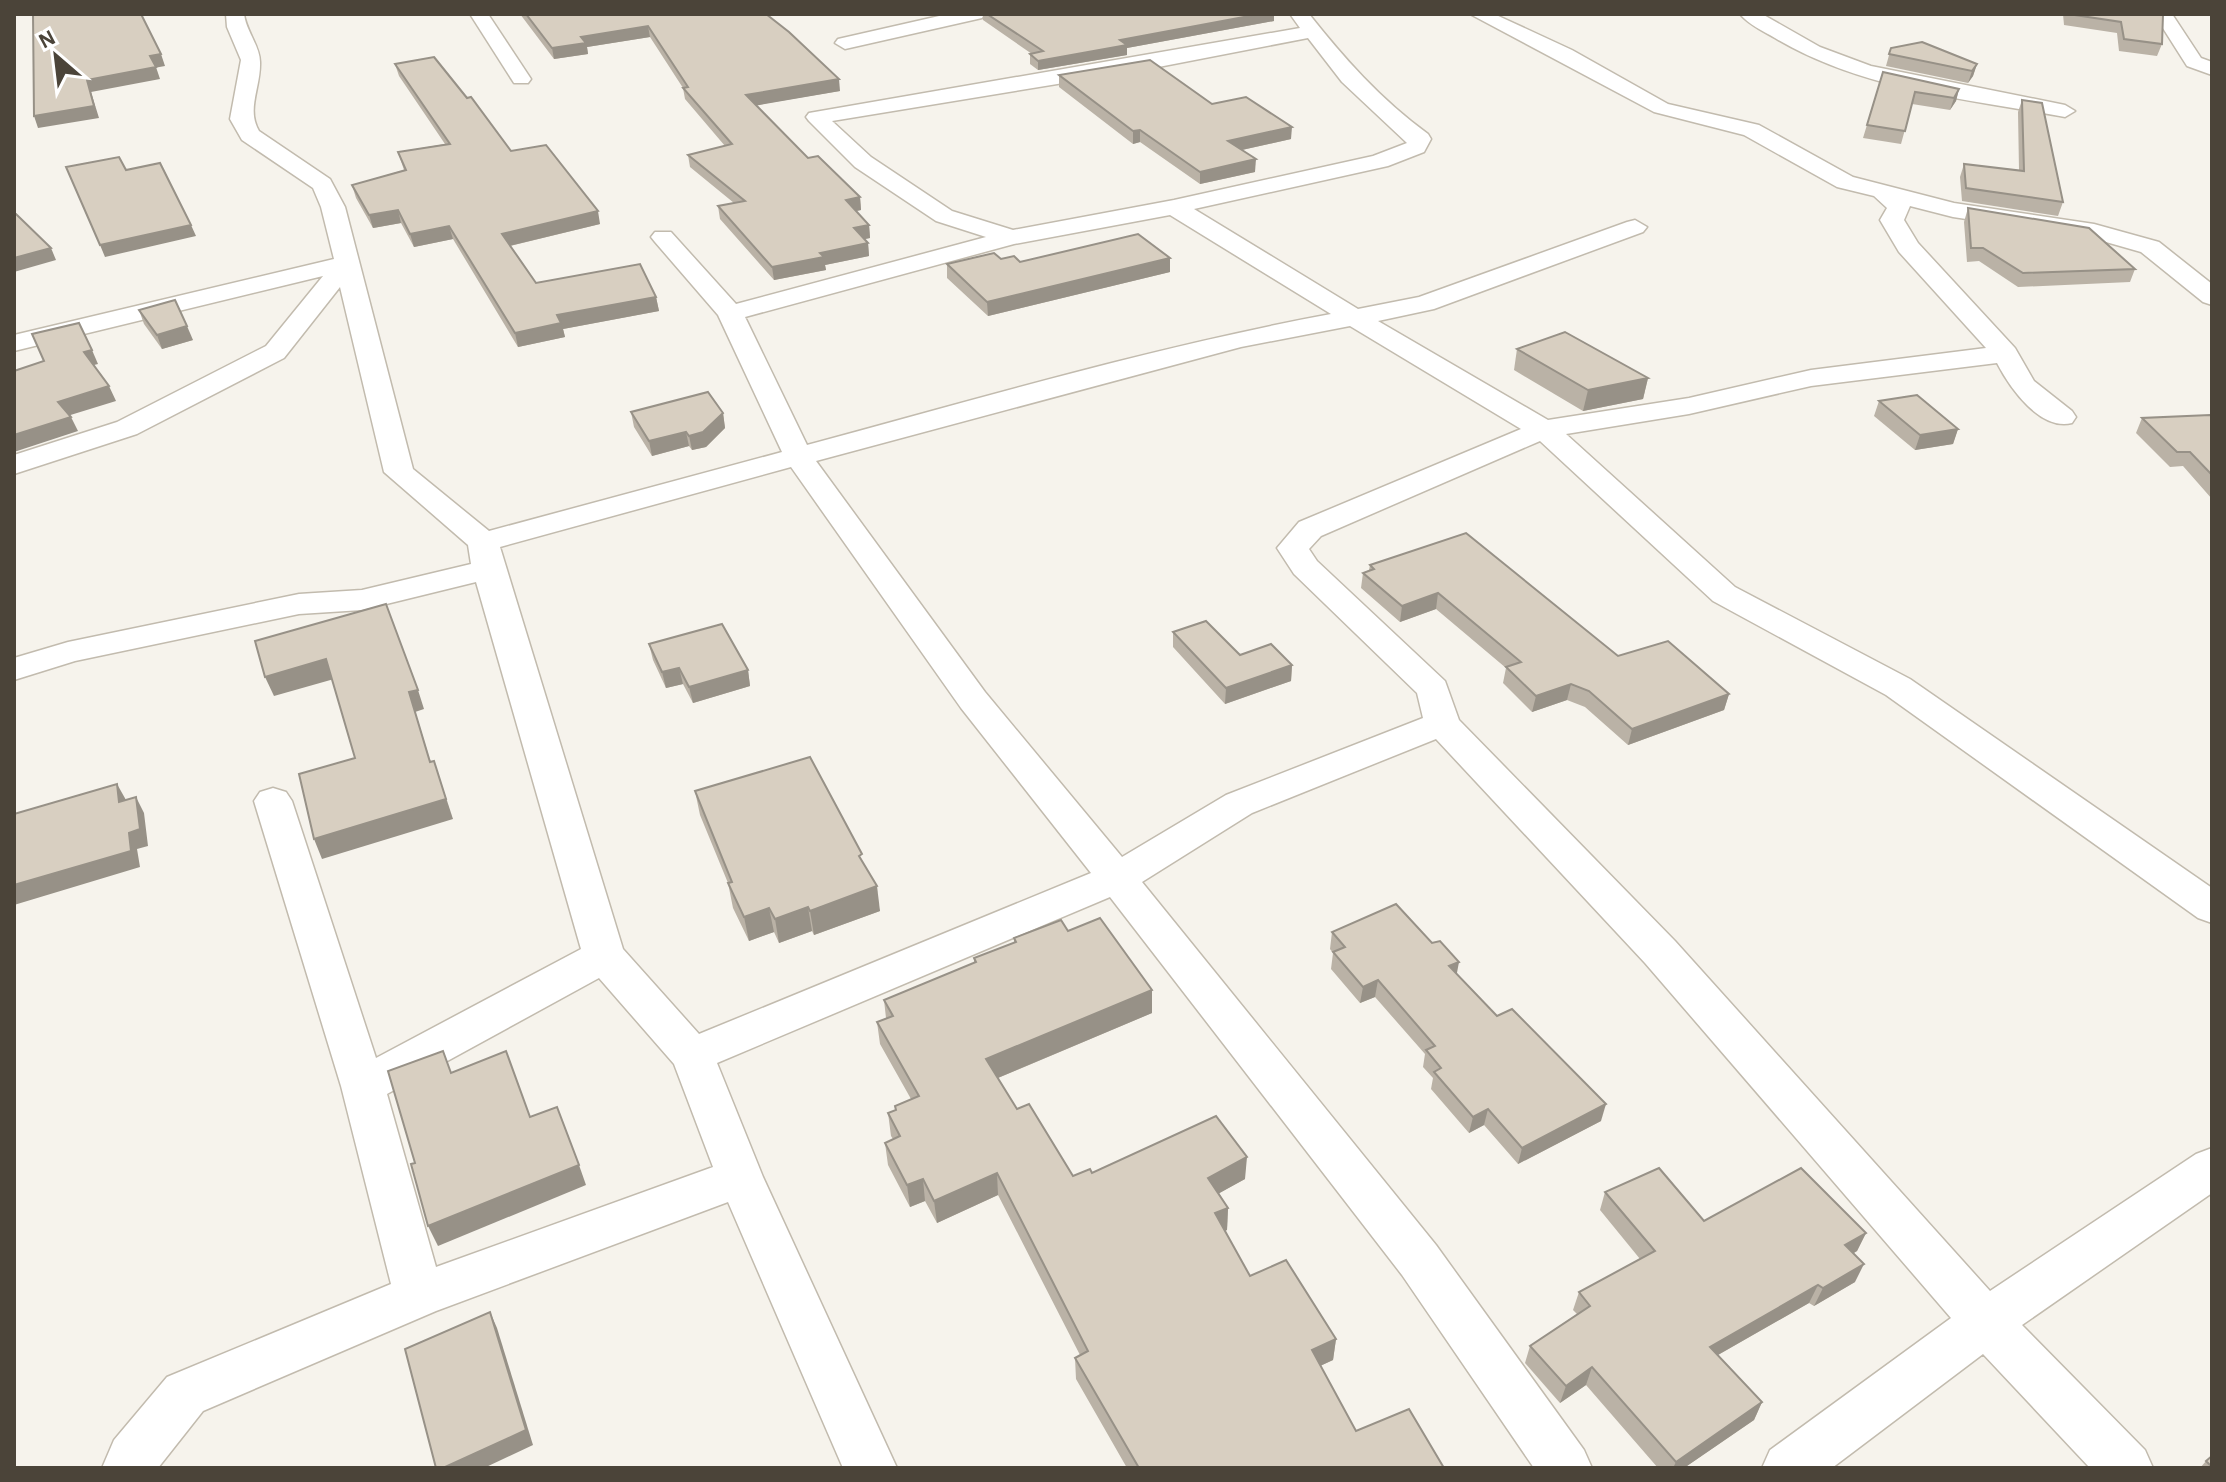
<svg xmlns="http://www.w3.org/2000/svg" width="2226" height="1482" viewBox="0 0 2226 1482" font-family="'Alegreya Sans',sans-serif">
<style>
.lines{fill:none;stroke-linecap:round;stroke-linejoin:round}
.minor-casing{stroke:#c2bbae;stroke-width:3}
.minor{fill:#fff;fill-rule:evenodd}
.wall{fill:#bab2a6}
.shaded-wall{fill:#979187}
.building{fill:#d8cfc1;stroke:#979187;stroke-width:2}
</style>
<rect width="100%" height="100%" fill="#f6f3ec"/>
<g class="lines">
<defs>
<g id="minor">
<path d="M226,14H244C246,31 260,46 260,62C261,87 246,109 259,131L330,179L345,207L413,469L489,531L782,452L718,315L655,242L651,237L655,232H671L736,304L986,237L936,221L855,167L809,121L806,117L809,113L1300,28L1290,14H1309C1343,57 1380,99 1428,134L1431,139L1424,152L1388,166L1194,209L1358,309L1419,297L1627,222L1635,220L1647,227L1643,232L1434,309L1378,321L1548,420L1689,398L1811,370L1986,348L1899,252L1880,220L1887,208L1874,196L1837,187L1744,135L1654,112L1470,14H1494L1572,50L1668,104L1759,125L1853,177L1954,203L2094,224L2159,242L2212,284V305L2203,302L2141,252L2092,238L1953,217L1910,206L1904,220L1918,243L2015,348L2034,381L2072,411L2076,417L2072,423C2040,431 2010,388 1997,363L1811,386L1689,414L1566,434L1735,587L1910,679L2212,888V923L2198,918L1886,695L1713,601L1540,441L1321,536L1309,549L1317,561L1445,681L1459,720L1675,941L1990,1291L2196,1154L2212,1148V1193L2022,1325L2145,1450L2153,1468H2090L1983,1354L1832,1468H1762L1770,1450L1951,1318L1645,963L1436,739L1252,813L1142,882L1436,1245L1584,1450L1592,1468H1534L1402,1275L1110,897L717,1063L763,1177L897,1468H843L728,1202L436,1311L203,1411L158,1468H102L114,1440L167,1377L391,1284L341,1086L254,801L260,792L273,788L286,792L292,801L376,1058L581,949L476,582L362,610L299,614L75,661L14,680V658L68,642L299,594L362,590L471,564L468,545L384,472L340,287L284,358L137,434L14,474V455L117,422L266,346L323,276L14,351V335L334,259L321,207L313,188L242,140L230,119L241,60L227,27ZM1308,38L1342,82L1407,143L1373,156L1174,200L1013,230L952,211L871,157L832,121L1143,70ZM1170,215L1331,314C1154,347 981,398 807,445L745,317L1014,244ZM1350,326L1521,429L1299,522L1277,548L1294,574L1417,693L1423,718L1226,795L1122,857L985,692L816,461L1241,347ZM791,467L961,708L1091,873L699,1034L623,949L500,547ZM599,978L674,1064L713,1167L436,1267L387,1094Z"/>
<path d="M470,14H488L531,79L528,83H514Z"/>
<path d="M948,14H984L982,18L845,49L835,43L838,39Z"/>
<path d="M1740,14H1762L1820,47L1871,66L2065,105L2075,111L2065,117C1967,99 1862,90 1775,38C1763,31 1748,24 1740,14Z"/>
<path d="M2154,14H2172L2201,58L2212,62V75L2187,66Z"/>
</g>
</defs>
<use href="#minor" class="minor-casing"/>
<use href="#minor" class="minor"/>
</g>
<g class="wall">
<path d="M520,14H766L840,91L756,105L808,158L860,197L861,210L856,211L869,225L870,238L864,239L868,243L869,256L825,265L826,270L774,280L720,219L718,206L734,203L690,167L688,155L725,146L685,99L683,88L650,37L587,47L588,54L554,59Z"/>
<path d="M983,14H1274V21L1127,48V55L1038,70L1030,64V54H1032L983,20Z"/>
<path d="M2063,14H2154L2162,44L2157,56L2119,51L2117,33L2064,25Z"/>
<path d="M1891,48L1977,64L1973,76L1968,83L1886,66Z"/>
<path d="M395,64L511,151L600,224L510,246L536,283L656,297L659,311L563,329L565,337L518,347L453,239L414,247L401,223L373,228L356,198L352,185L404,170L398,152L445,144L399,76Z"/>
<path d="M1883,72L1959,89L1956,101L1950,110L1912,104L1901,144L1863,138Z"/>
<path d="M1059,75L1212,104L1291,139L1242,150L1255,172L1200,184L1140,142L1133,144L1059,87Z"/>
<path d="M2022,100L2063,202L2058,216L1962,201L1960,177L1964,164L2019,170L2018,112Z"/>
<path d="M1968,208L2135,269L2130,282L2018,287L1979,261L1967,262L1964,222Z"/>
<path d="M1170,258V272L988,316L947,278V264L1001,259L1020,262Z"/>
<path d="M139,310L193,340L162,349L144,324Z"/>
<path d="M1517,349L1648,378L1643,399L1583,411L1514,370Z"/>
<path d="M1879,401L1958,429L1953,444L1915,450L1874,416Z"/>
<path d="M631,412L723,413L725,428L706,447L692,450L689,446L652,456L634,427Z"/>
<path d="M2212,417V499L2183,466L2170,467L2136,433L2142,418Z"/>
<path d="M1370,565L1618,656L1729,694L1724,710L1628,745L1585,707L1567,700L1532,712L1503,683L1506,668L1436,609L1400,622L1361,588L1363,573L1369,570Z"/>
<path d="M1173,632L1240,655L1292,665L1291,681L1225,704L1173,647Z"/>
<path d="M649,644L748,670L750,686L693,703L683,684L666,688L653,660Z"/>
<path d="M695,791L863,864L880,911L814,935L812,931L779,943L774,932L749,941L733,908L728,883L700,815Z"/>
<path d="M1068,931L1152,990V1013L998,1078L1017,1109L1073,1176L1092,1173L1245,1179L1219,1193L1228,1208L1227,1230L1225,1231L1250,1276L1336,1339L1333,1360L1320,1366L1356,1431L1444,1468H1127L1076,1379L1075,1358L1080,1355L998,1195L937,1223L925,1201L910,1207L888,1165L885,1143L893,1139L891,1136L888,1113L896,1110L895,1106L911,1099L880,1044L877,1022L886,1018L884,1000L974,963V958L1014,943V938Z"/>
<path d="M1332,932L1456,974L1497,1016L1601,1121L1518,1164L1484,1125L1469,1133L1431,1089L1433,1078L1423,1067L1425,1054L1375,997L1360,1003L1331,969L1333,953L1330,949Z"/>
<path d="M1605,1192L1704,1221L1866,1233L1857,1251L1854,1253L1855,1282L1814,1306L1809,1303L1718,1355L1762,1402L1754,1420L1684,1468H1658L1586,1385L1560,1403L1525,1363L1530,1346L1577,1314L1573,1310L1579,1292L1640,1259L1600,1210Z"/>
<path d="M2212,1456V1468H2200L2206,1461Z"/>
</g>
<g class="shaded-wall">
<path d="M1260,14H1274V21L1127,48V55L1038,70V61L1120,40Z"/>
<path d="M648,26L650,37L587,47L588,54L554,59L552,48L581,37Z"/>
<path d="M161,54L165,66L154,68L150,56Z"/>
<path d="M1977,64L1973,76L1968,83L1972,71Z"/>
<path d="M156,67L160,79L91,92L99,118L38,128L34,116L87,80Z"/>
<path d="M839,79L840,91L748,107L746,95Z"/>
<path d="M1959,89L1956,101L1950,110L1954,98Z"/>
<path d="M1292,127L1291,139L1228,153V141Z"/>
<path d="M1140,130V142L1133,144V131Z"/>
<path d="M1256,159L1255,172L1200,184V172Z"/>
<path d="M860,197L861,210L847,213L846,200Z"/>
<path d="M398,210L401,223L373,228L369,215Z"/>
<path d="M598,211L600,224L505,247L502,234Z"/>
<path d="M191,225L196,236L105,257L100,245Z"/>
<path d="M869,225L870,238L856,241L854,228Z"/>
<path d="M449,226L453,239L414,247L410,234Z"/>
<path d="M868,243L869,256L825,265L826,270L774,280L772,267L820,253Z"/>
<path d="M51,248L56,260L14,272V258Z"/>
<path d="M1170,258V272L988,316L987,302Z"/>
<path d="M656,297L659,311L563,329L565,337L518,347L515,333L557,315Z"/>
<path d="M187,326L193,340L162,349L157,335Z"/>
<path d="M92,350L98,364L90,366L84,352Z"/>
<path d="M1648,378L1643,399L1583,411L1588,390Z"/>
<path d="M109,386L116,401L64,417L58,402Z"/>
<path d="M723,413L725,428L706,447L692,450L689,436Z"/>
<path d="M71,417L78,431L14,452V435Z"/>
<path d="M1958,429L1953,444L1915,450L1920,435Z"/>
<path d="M686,432L689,446L652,456L649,441Z"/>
<path d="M1438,593L1436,609L1400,622L1402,606Z"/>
<path d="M326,659L334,679L274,696L265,677Z"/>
<path d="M1292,665L1291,681L1225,704L1226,688Z"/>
<path d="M679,668L683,684L666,688L662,672Z"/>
<path d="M748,670L750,686L693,703L689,687Z"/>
<path d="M1571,684L1567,700L1532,712L1536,696Z"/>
<path d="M418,690L424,709L415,712L437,782L409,692Z"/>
<path d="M1729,694L1724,710L1628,745L1632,729Z"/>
<path d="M434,761L453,819L322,859L314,839Z"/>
<path d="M117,784L126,800L119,802Z"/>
<path d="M136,797L144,813L148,846L137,849L140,867L14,905V885L129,833Z"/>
<path d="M877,886L880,911L814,935L810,911Z"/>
<path d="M808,907L812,931L779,943L775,919Z"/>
<path d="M769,908L774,932L749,941L744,917Z"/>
<path d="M1459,962L1456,978L1449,966Z"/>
<path d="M1378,980L1375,997L1360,1003L1363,987Z"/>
<path d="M1152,990V1013L988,1082L986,1059Z"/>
<path d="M1606,1104L1601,1121L1518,1164L1522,1148Z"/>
<path d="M1488,1109L1484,1125L1469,1133L1473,1117Z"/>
<path d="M1247,1157L1245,1179L1207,1200L1208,1178Z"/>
<path d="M579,1165L586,1185L438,1246L428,1226Z"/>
<path d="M997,1173L998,1195L937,1223L934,1201Z"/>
<path d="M923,1179L925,1201L910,1207L907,1185Z"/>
<path d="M1228,1208L1227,1230L1213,1235L1215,1213Z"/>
<path d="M1866,1233L1857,1251L1836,1263L1845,1245Z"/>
<path d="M1864,1264L1855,1282L1814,1306L1823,1288Z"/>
<path d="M1818,1285L1809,1303L1702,1364L1710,1347Z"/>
<path d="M490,1312L497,1328L533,1445L484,1468H443Z"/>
<path d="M1336,1339L1333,1360L1309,1371L1312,1350Z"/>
<path d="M1592,1367L1586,1385L1560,1403L1566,1386Z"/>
<path d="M1762,1402L1754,1420L1684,1468H1673L1676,1462Z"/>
</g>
<g class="building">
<path d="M33,14H141L161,54L150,56L156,67L87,80L94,106L34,116Z"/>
<path d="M526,14H766L789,32L839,79L746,95L808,158L818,156L860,197L846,200L869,225L854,228L868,243L820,253L824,257L772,267L718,206L745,201L688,155L732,144L683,88L688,87L648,26L581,37L586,43L552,48Z"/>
<path d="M987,14H1260L1120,40L1127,45L1038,61L1030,54L1043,51Z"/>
<path d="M2068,14H2154L2163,15L2162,44L2124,39L2121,22Z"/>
<path d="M1922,42L1977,64L1972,71L1889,54L1891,48Z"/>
<path d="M434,57L467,98L471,97L511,151L546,145L598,211L502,234L536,283L640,264L656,297L557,315L561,323L515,333L449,226L410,234L398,210L369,215L352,185L406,170L398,152L450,144L395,64Z"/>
<path d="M1150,60L1212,104L1246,97L1292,127L1228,141L1256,159L1200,172L1140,130L1133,131L1059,75Z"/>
<path d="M1883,72L1959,89L1954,98L1915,92L1905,131L1867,125Z"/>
<path d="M2022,100L2042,103L2063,202L1966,188L1964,164L2024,171Z"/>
<path d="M119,157L126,170L160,163L191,225L100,245L66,167Z"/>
<path d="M1968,208L2089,228L2135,269L2023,273L1983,248H1971Z"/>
<path d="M14,214H16L51,248L14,258Z"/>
<path d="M1138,234L1170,258L987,302L947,264L994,253L1001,259L1014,256L1020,262Z"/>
<path d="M175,300L187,326L157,335L139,310Z"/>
<path d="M79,323L92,350L84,352L109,386L58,402L71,417L14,435V371L44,361L32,334Z"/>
<path d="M1565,332L1648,378L1588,390L1517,349Z"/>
<path d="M708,392L723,413L703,432L689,436L686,432L649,441L631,412Z"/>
<path d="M1917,395L1958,429L1920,435L1879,401Z"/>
<path d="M2210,415L2212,417V475L2190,452H2177L2142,418Z"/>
<path d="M1466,533L1618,656L1668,641L1729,694L1632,729L1589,691L1571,684L1536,696L1506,667L1521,662L1438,593L1402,606L1363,573L1374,569L1370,565Z"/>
<path d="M386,604L418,690L409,692L430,762L434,761L446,799L314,839L299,774L355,758L326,659L265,677L255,641Z"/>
<path d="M1206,621L1240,655L1271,644L1292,665L1226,688L1173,632Z"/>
<path d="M722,624L748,670L689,687L679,668L662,672L649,644Z"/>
<path d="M810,757L862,854L859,856L877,886L810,911L808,907L775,919L769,908L744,917L728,883L732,882L695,791Z"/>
<path d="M117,784L119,802L136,797L140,829L129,833L131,851L14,885V814Z"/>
<path d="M1396,904L1432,943L1440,941L1459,962L1449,966L1497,1016L1512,1009L1606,1104L1522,1148L1488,1109L1473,1117L1434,1072L1441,1068L1426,1050L1435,1046L1378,980L1363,987L1333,952L1345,947L1332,932Z"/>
<path d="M1100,918L1152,990L986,1059L1017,1109L1029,1104L1073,1176L1090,1169L1092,1173L1216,1116L1247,1157L1208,1178L1228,1208L1215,1213L1250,1276L1286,1260L1336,1339L1312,1350L1356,1431L1409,1409L1444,1468H1139L1075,1358L1088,1351L997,1173L934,1201L923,1179L907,1185L885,1143L900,1136L888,1113L896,1110L895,1106L919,1096L877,1022L893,1016L884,1000L976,962L974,958L1016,942L1014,938L1061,920L1068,931Z"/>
<path d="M443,1051L451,1073L506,1051L530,1117L557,1107L579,1165L428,1226L411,1164L415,1163L388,1071Z"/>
<path d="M1659,1168L1704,1221L1801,1168L1866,1233L1845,1245L1864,1264L1823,1288L1818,1285L1710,1347L1762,1402L1676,1462L1592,1367L1566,1386L1530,1346L1590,1306L1579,1292L1655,1251L1605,1192Z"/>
<path d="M490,1312L526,1430L443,1468H436L405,1349Z"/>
<path d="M2212,1456V1467L2206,1461Z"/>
</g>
<rect width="2226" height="1482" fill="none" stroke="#4b4439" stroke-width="32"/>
<g transform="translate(56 56) rotate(332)" stroke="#ffffff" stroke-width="6" paint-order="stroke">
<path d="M0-6L14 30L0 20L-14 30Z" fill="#4b4439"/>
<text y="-12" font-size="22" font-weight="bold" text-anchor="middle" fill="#4b4439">N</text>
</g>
</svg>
